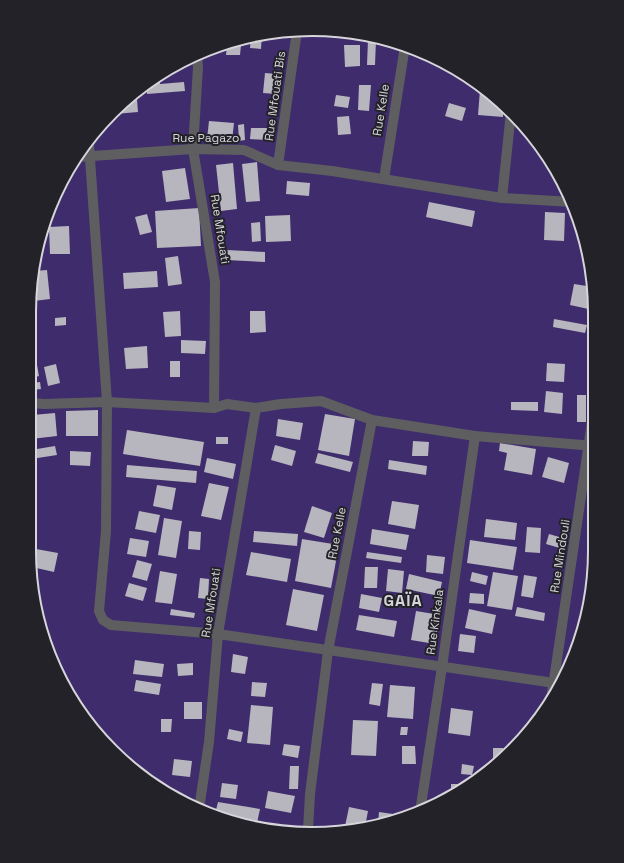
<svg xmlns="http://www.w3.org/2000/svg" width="624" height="863" viewBox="0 0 624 863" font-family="'Space Grotesk',sans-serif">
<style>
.green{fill:#3f2c6c}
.building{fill:#b7b5be}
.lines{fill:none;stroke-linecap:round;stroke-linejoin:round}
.minor{stroke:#5e5e61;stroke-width:10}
.labels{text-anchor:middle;stroke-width:4;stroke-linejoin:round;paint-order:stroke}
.street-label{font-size:12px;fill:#d6d5da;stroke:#232228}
.district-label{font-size:16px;font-weight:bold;letter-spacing:1px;fill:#d6d5da;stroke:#232228}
.rim{fill:none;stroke:#d6d5da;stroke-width:2}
</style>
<rect width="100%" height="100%" fill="#2d2b32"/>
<path class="green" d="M331,30L385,39L437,58L484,88L525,126L573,203L593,275L594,569L585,624L566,676L536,723L498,764L421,812L349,832L257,829L187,805L126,764L77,708L39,624L29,551L34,257L67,170L126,99L171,67L221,44L275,31Z"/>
<g class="building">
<path d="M262,35L261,49L250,48L251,37Z"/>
<path d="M368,40H376L375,65H367Z"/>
<path d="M227,45H241L240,55H226Z"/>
<path d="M344,45H360V66L345,67Z"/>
<path d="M184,61V65L173,66Z"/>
<path d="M456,70L460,72L466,76L456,75Z"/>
<path d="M265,73L277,74L276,94L263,93Z"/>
<path d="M159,75L160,84L184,82L185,91L147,94L146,84Z"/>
<path d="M359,85H371L369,111L358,110Z"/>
<path d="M480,90L488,91L503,105V117L478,115Z"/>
<path d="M336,95L350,97L348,108L334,106Z"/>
<path d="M125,99H137L138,112L115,114V112Z"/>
<path d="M449,103L466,108L462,121L445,116Z"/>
<path d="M349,116L351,134L338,135L337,117Z"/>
<path d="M209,121L234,123L232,141L207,139Z"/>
<path d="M244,124L245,140L239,141L238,125Z"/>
<path d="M251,128H267L266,140L250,139Z"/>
<path d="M257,162L260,201L246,202L242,164Z"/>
<path d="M233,163L237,209L221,211L216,165Z"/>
<path d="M185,168L190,199L166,202L162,171Z"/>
<path d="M287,181L310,183L309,196L286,194Z"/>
<path d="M429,202L475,211L472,227L426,217Z"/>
<path d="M199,208L201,246L157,248L155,211Z"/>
<path d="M545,212L565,213L564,241L544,240Z"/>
<path d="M147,214L152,232L140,235L135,217Z"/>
<path d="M290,215L291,241L266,242L265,216Z"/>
<path d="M260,222L261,241L252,242L251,223Z"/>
<path d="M69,226L70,254H50L49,227Z"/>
<path d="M227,250L265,252V262L226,260Z"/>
<path d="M178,256L182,284L168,286L165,258Z"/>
<path d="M47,270L50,299L34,301V271Z"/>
<path d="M157,271L158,287L124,289L123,273Z"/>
<path d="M574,284L593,287V310L570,305Z"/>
<path d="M180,311L181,336L165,337L163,312Z"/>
<path d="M250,311H265L266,332L250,333Z"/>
<path d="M66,317V325L55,326V318Z"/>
<path d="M554,319L587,325L585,333L553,327Z"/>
<path d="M181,340L206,341L205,354L181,353Z"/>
<path d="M147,346L148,368L126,369L124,348Z"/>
<path d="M34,348L39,376L32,378L33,349Z"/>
<rect x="170" y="361" width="10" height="16"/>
<path d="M547,363L565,364L564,382L546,381Z"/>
<path d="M56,364L60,383L48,386L44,367Z"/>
<path d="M40,382L41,389L32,390V383Z"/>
<path d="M546,391L563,393L562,414L544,412Z"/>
<rect x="577" y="395" width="9" height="27"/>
<path d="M511,402H538V411L511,410Z"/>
<path d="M98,410V436H66V411Z"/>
<path d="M55,413L57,436L31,439L32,415Z"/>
<path d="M325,414L355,419L349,456L318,450Z"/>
<path d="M278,419L303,423L300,440L276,436Z"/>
<path d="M127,430L204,442L200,466L123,454Z"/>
<rect x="216" y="437" width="12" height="7"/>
<path d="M413,441L429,442L428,456H412Z"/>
<path d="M500,443L536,449L532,475L504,470L507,453L499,451Z"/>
<path d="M275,445L296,451L292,466L271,460Z"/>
<path d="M55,446L57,455L31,459V450Z"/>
<path d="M70,451L91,452L90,466L70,465Z"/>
<path d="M318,453L353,462L350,472L315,463Z"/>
<path d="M548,457L569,463L564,483L542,477Z"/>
<path d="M207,458L236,464L233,479L204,472Z"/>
<path d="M389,460L427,466L426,475L388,469Z"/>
<path d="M127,465L197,471L196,483L126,477Z"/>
<path d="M209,483L229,487L221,520L201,516Z"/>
<path d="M157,485L176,488L172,510L153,506Z"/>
<path d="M392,501L419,505L415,529L388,524Z"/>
<path d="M312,506L332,513L324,538L304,532Z"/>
<path d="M139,511L160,515L156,533L135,529Z"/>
<path d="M164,518L182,521L176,558L158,555Z"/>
<path d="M486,519L517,523L515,540L484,537Z"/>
<path d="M527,527L541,528L540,553L525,552Z"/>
<path d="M372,529L409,535L406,550L370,544Z"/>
<path d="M189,531L201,532L200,550L188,549Z"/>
<path d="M254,531L298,534L297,546L253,542Z"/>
<path d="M549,534L566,539L563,549L546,544Z"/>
<path d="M130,538L149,541L146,557L127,554Z"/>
<path d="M302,539L339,545L331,588L295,581Z"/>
<path d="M470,540L517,547L513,570L467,563Z"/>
<path d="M36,549L58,553L54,572L32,567Z"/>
<path d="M251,552L291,559L287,582L246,575Z"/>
<path d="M367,552L402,557L401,563L366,558Z"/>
<path d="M427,555L445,557L443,574L426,572Z"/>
<path d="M137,560L152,564L147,581L132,577Z"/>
<path d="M365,567H378L377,588H364Z"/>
<path d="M388,569L404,571L402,593L386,591Z"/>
<path d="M160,571L177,574L172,604L155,602Z"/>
<path d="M472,572L488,576L486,585L470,581Z"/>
<path d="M493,572L518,576L512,610L487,606Z"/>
<path d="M409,574L442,582L439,596L406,589Z"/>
<path d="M524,575L537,577L533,598L521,596Z"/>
<path d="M200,578L209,579L208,599L198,598Z"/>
<path d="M129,583L147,588L143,601L125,596Z"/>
<path d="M293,589L324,595L317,631L286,625Z"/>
<path d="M470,593L484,594V604L469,603Z"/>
<path d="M361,594L382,598L379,612L359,608Z"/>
<path d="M517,607L545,613L544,621L515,616Z"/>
<path d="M171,609L195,613L194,618L170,615Z"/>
<path d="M469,609L496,615L492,634L465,628Z"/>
<path d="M416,611L440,615L435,644L411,640Z"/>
<path d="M359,615L397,621L394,637L356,630Z"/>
<path d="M460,634L476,636L474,653L458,651Z"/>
<path d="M233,654L248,657L245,674L231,672Z"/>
<path d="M135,660L164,664L162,677L133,674Z"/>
<path d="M193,663V675L178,676L177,664Z"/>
<path d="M136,680L161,684L159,695L134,691Z"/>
<path d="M252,682L267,683L265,697L251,696Z"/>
<path d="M372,683L383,684L380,706L369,704Z"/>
<path d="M390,685L415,687L413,719L387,717Z"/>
<rect x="184" y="702" width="18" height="17"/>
<path d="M251,705L273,707L270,745L247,743Z"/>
<path d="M451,708L473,711L470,736L448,733Z"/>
<path d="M161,719H172L171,732H161Z"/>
<path d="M353,720L378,721L376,756L351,755Z"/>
<path d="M401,727H408L407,735H400Z"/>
<path d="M229,729L243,732L241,742L227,739Z"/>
<path d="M509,743H518L509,753Z"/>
<path d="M284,744L300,746L298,758L282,755Z"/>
<path d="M402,746H415L416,764H402Z"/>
<path d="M493,748H503L502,760L498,764L493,768Z"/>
<path d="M174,759L192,761L190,777L172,775Z"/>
<path d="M462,764L474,766L472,775L461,774Z"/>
<path d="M290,766H299L298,789H289Z"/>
<path d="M222,783L238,785L236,799L220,797Z"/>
<path d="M451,784H465L451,793Z"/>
<path d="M268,791L295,796L291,813L265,808Z"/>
<path d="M218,802L260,809L257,823L223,817L215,814Z"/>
<path d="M349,807L368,811L365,827L349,832L344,831Z"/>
<path d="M379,812L393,814V820L378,824Z"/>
</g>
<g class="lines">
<g class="minor">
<path d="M197,55L198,67L193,149L215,282L214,408"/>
<path d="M89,144L107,402L106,531L99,611L103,620L111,625L218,634L561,684"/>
<path d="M78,157L193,149L244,150L278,165L332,171L502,198L572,202"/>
<path d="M278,165L297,31"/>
<path d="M384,179L405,46"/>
<path d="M502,198L511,112"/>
<path d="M32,403L44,404L107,402L214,408L227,404L256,408L218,634L209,742L199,809"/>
<path d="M256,408L281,404L321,401L372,420L475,436L594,446"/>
<path d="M551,700L593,415"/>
<path d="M420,812L442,667L475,436"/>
<path d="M308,830L310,794L328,651L372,420"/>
</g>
</g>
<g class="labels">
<g class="street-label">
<text transform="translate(275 96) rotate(-82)" y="4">Rue Mfouati Bis</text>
<text transform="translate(381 110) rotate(-81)" y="4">Rue Kelle</text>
<text x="206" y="142">Rue Pagazo</text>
<text transform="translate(220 229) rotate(81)" y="4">Rue Mfouati</text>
<text transform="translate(337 533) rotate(-79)" y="4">Rue Kelle</text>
<text transform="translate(560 556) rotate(-81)" y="4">Rue Mindouli</text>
<text transform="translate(211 603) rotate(-81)" y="4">Rue Mfouati</text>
<text transform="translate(435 622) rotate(-82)" y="4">Rue Kinkala</text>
</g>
<g class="district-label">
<text x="403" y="606">GAÏA</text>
</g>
</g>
<path d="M0 0H624V863H0ZM312 36H312A276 276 0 0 1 588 312V551A276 276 0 0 1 312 827H312A276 276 0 0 1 36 551V312A276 276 0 0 1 312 36Z" fill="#232228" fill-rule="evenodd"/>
<path class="rim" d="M312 36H312A276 276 0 0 1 588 312V551A276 276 0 0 1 312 827H312A276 276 0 0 1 36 551V312A276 276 0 0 1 312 36Z"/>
</svg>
